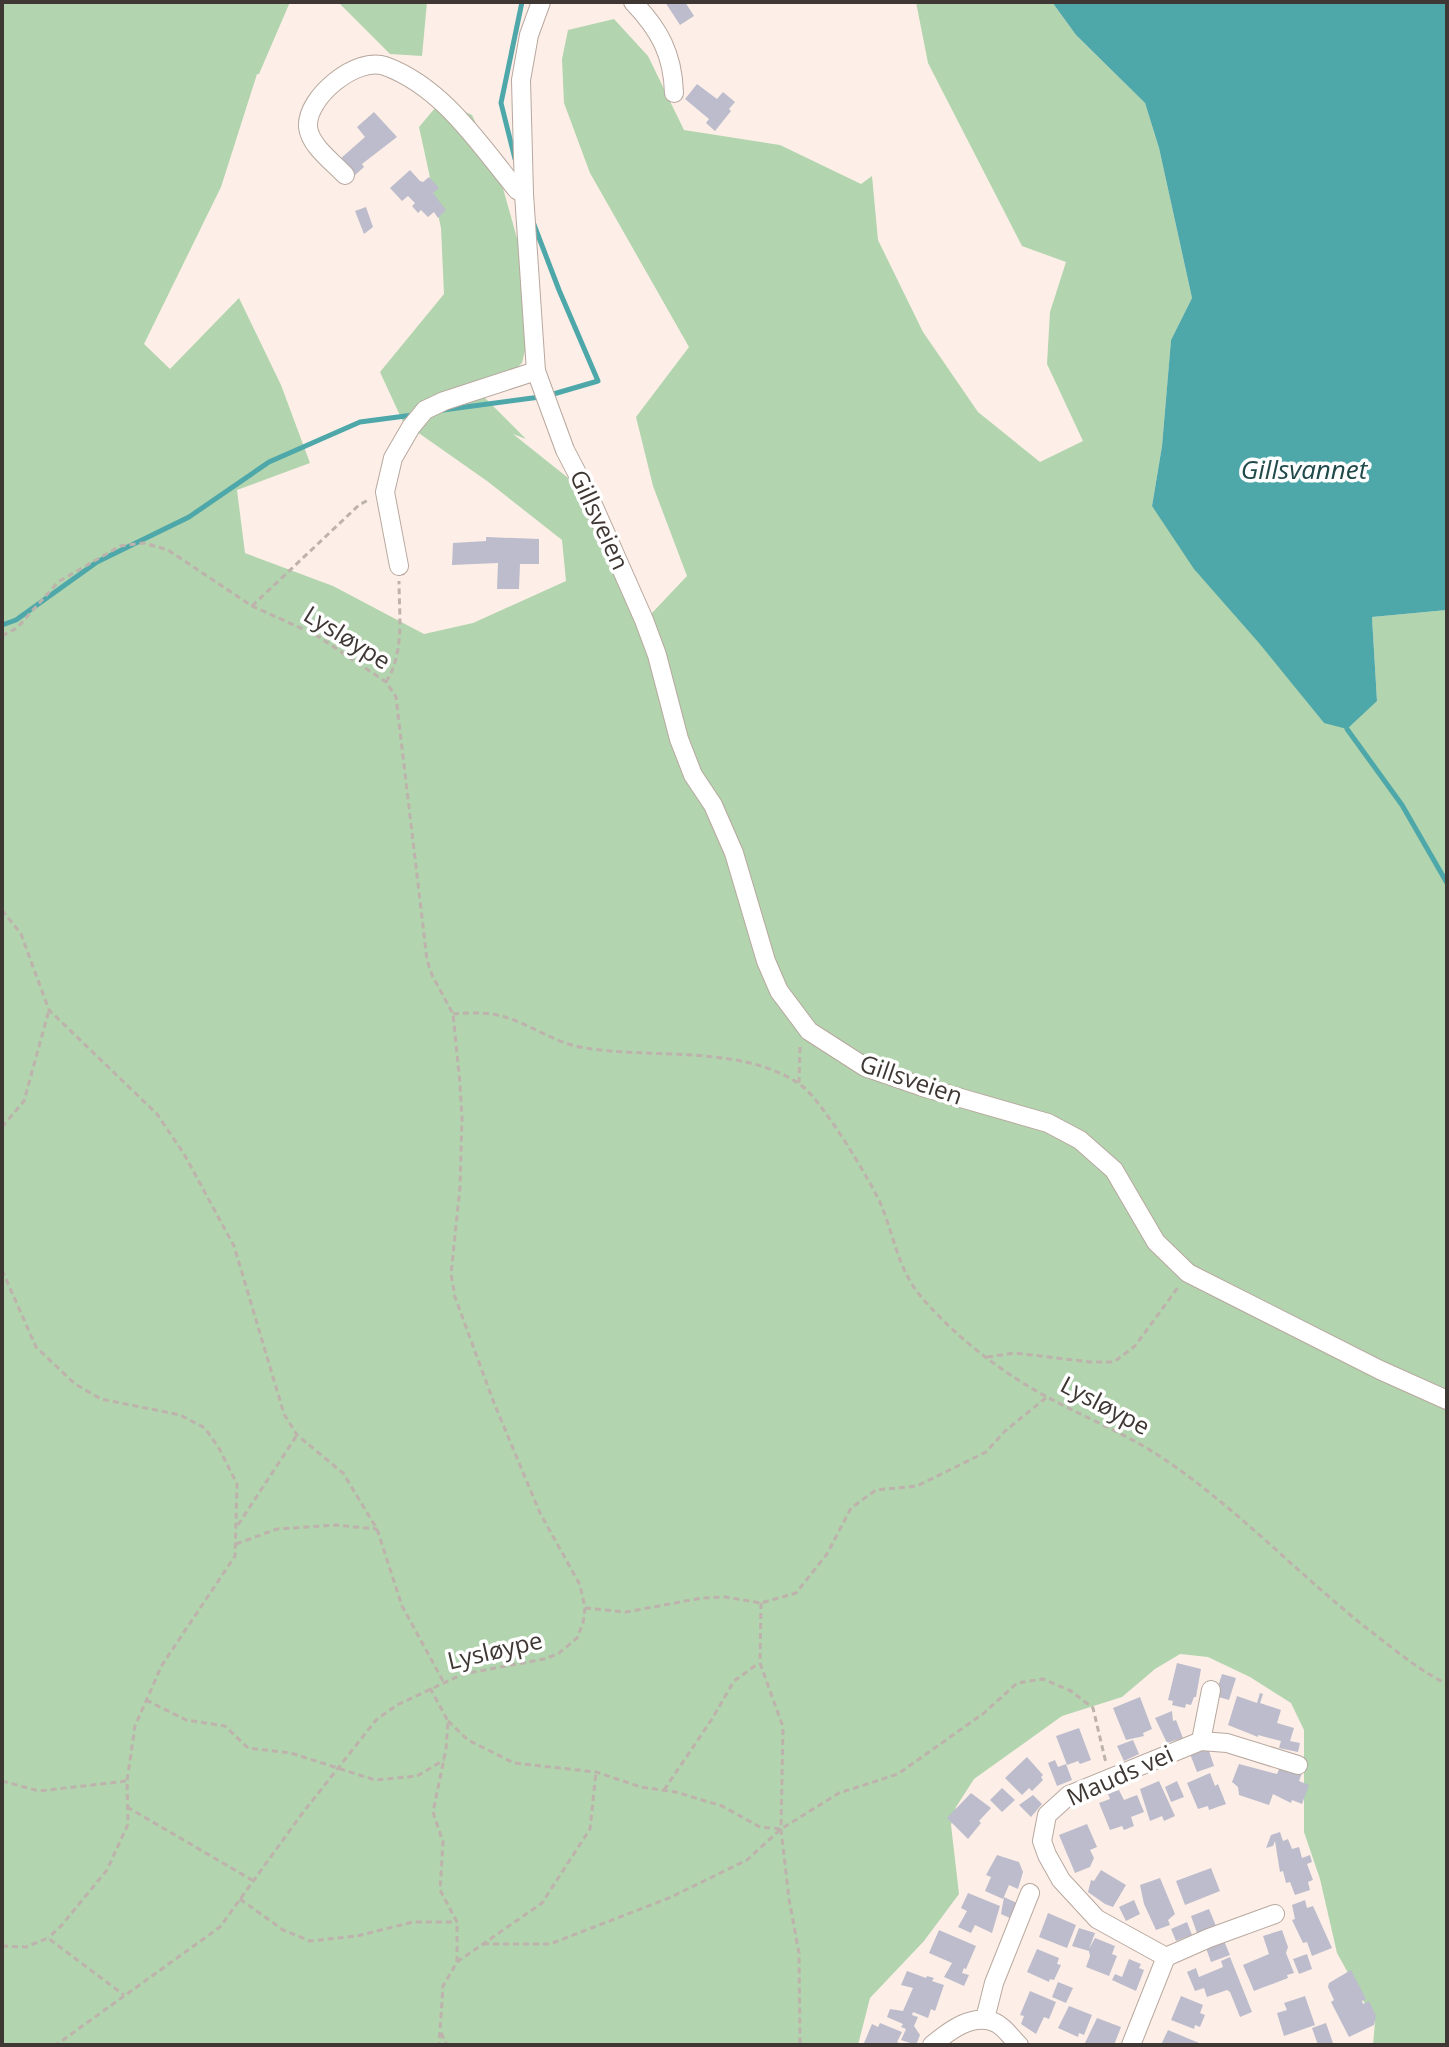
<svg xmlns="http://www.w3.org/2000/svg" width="1449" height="2047" viewBox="0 0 1449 2047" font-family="'Open Sans',sans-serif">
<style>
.green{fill:#b2d4ae}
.water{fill:#4ea8aa}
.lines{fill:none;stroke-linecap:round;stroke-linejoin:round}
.stream{stroke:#4ea8aa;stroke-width:5}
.building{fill:#bcbccc}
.minor-casing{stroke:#b8a89f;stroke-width:20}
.path{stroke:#beb2ac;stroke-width:3;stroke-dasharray:6 4;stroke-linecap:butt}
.minor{stroke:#fff;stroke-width:18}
.labels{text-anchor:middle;stroke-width:7;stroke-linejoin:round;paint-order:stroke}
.street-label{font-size:24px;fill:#3e3733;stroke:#fff}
.water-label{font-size:26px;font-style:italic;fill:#20494a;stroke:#fff}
</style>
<rect width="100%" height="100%" fill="#fdefe7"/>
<g class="green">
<path d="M2,2H290L259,74H257L221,187L144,344L170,369L239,298L281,385L310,463L237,490L245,553L333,586L424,634L473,623L566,581L562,540L487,481L403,422L380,372L444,294L441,228L419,127L441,101L472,115L499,174L536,306L522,363L485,398L526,439L513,434L582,489L619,579L651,614L687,576L653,486L636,417L689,347L590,173L564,103L562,59L568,30L614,19L648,56L684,130L780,145L861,184L872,176L878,240L923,332L978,412L1040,462L1083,441L1047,364L1050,312L1066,262L1022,246L928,63L916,2H1052L1076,35L1145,103L1159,148L1192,298L1171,340L1162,446L1152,506L1324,723L1377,701L1372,617L1447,610V2045H1373L1375,2022L1337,1953L1320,1879L1304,1832V1730L1291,1703L1250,1677L1208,1657L1180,1654L1155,1669L1122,1697L1062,1716L974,1779L956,1807L951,1825L959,1894L924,1941L870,1998L858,2045H2Z"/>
<path d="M338,2H427L422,56L390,54Z"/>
</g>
<path class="water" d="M1052,2H1447V610L1372,617L1377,701L1347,729L1324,723L1259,643L1194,569L1152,506L1162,446L1171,340L1192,298L1159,148L1145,103L1076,35Z"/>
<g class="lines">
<g class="stream">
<path d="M515,159L501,103L522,2"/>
<path d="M533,222L559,290L598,381L550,395"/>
<path d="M443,410L540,397"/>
<path d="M2,625L16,620L97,562L189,517L269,462L360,422L413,415"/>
<path d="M1347,729L1402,805L1447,883"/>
</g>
</g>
<g class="building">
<path d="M665,2H685L694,16L680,25Z"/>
<path d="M697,84L717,99L723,92L735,102L729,109L731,111L715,131L706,123L709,119L685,99Z"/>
<path d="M374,112L397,137L362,164L364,167L354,176L340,159L365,137L357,127Z"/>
<path d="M410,170L420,181L423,182L429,177L439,188L433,193L446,210L438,218L434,212L428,217L421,210L418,213L412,206L415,203L408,196L402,201L390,188Z"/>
<path d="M366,207L373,227L364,234L355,211Z"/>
<path d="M486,537L539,539V564H520L519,589H497L498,563L452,565L453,543L486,541Z"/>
<path d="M1177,1663L1201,1669L1196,1697H1194L1191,1705L1186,1704L1185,1708L1172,1705L1173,1701L1168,1700Z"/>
<path d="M1222,1674L1236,1678L1229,1700L1215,1696Z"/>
<path d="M1260,1693L1263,1694L1260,1703L1281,1710L1277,1723L1294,1728L1290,1741L1300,1743L1298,1752L1279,1748L1281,1741L1258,1735V1737L1228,1725L1237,1696L1257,1703Z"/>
<path d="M1140,1697L1152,1729L1143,1733L1144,1736L1126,1740L1113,1708Z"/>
<path d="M1172,1711L1173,1721L1176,1720L1183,1738L1167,1743L1155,1718Z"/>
<path d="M1079,1728L1091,1760L1080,1764L1078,1761L1067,1765L1056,1736Z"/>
<path d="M1133,1740L1139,1754L1124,1761L1117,1746Z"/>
<path d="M1208,1748L1214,1766L1197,1772L1190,1754Z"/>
<path d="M1027,1757L1043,1775L1041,1777L1043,1780L1032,1791L1029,1788L1022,1795L1005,1778Z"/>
<path d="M1055,1760L1058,1767L1066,1764L1072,1780L1057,1786L1048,1763Z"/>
<path d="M1239,1764L1277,1774L1279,1769L1302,1773L1299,1781L1309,1785L1302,1804L1292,1800L1291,1803L1273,1794L1269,1805L1239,1795L1238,1787L1232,1782Z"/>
<path d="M1210,1773L1215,1786L1218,1784L1226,1804L1209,1810L1208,1806L1198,1809L1187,1783Z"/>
<path d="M1159,1781L1175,1816L1164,1821L1162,1816L1150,1821L1140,1789Z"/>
<path d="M1177,1781L1184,1797L1171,1802L1165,1787Z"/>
<path d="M1002,1788L1015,1800L1002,1812L990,1800Z"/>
<path d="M1119,1790L1124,1800L1137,1795L1144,1812L1131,1817L1134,1826L1124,1830L1122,1826L1110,1830L1099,1803L1110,1799L1108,1794Z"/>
<path d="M971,1793L991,1808L979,1821L981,1823L968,1839L947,1818Z"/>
<path d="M1033,1795L1042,1804L1031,1817L1019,1805Z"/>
<path d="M1087,1824L1097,1847L1090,1850L1094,1858L1090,1867L1075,1873L1059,1835Z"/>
<path d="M1280,1832L1283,1841L1288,1839L1292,1849L1299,1847L1302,1858L1310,1855L1312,1862L1307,1864L1313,1880L1308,1882L1310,1890L1295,1895L1290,1882L1286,1883L1283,1871L1280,1872L1275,1841L1273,1846L1266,1848L1271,1835Z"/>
<path d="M997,1855L1019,1862L1023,1872L1018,1889L1009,1885L1003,1899L985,1891L991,1877L986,1875Z"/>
<path d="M1211,1868L1220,1891L1185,1905L1176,1881Z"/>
<path d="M1101,1870L1126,1885L1113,1907L1105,1904L1088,1892L1091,1880L1094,1881Z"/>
<path d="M1160,1878L1175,1914L1168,1920L1170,1925L1156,1930L1144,1904L1140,1885Z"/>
<path d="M968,1893L1000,1906L992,1933L975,1925L971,1933L958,1927L967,1911L961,1908Z"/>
<path d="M1004,1897L1019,1904L1012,1919L1001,1914Z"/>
<path d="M1134,1900L1140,1914L1126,1921L1119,1907Z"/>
<path d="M1305,1900L1307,1908L1313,1906L1332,1948L1312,1956L1307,1942L1303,1943L1292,1920L1295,1919L1292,1905Z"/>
<path d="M1209,1909L1216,1926L1197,1933L1191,1916Z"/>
<path d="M1048,1913L1076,1925L1067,1948L1039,1937Z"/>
<path d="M1187,1922L1192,1935L1176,1941L1171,1929Z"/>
<path d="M1079,1928L1095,1933L1089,1949L1095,1938L1115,1946L1112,1954L1117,1956L1109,1976L1086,1967L1090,1956L1089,1951L1072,1946Z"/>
<path d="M939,1930L976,1946L966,1969L964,1968L962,1973L969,1975L964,1986L944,1977L952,1963L929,1953Z"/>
<path d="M1282,1930L1288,1947L1286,1953L1294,1973L1287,1975L1288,1978L1254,1991L1243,1965L1269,1954L1263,1936Z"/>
<path d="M1224,1941L1230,1955L1211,1962L1206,1948Z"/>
<path d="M1037,1949L1059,1958L1057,1964L1061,1965L1054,1980L1050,1979L1049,1982L1027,1972Z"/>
<path d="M1307,1954L1312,1969L1299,1974L1293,1959Z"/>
<path d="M1230,1957L1252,2012L1240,2017L1230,1992L1227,1990L1207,1997L1204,1988L1195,1991L1187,1972L1196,1968L1199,1977L1223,1967L1221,1961Z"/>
<path d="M1129,1959L1141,1964L1139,1968L1144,1970L1136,1991L1112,1980L1115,1974L1122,1977Z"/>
<path d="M1351,1970L1366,1999L1362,2001L1363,2004L1369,2001L1376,2016L1374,2025L1349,2037L1331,2002L1334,2000L1328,1987L1329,1983Z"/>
<path d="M907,1971L926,1978L927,1976L934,1978L932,1981L944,1985L935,2011L931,2009L928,2018L913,2012L912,2015L918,2017L914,2026L920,2035L916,2045L901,2040L906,2029L901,2027L903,2024L887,2017L890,2009L903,2011L913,1988L901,1985Z"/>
<path d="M1058,1982L1073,1988L1066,2003L1052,1997Z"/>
<path d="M1030,1991L1056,2002L1049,2019L1044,2017L1036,2034L1021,2024L1024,2016L1020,2015Z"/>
<path d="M1181,1996L1203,2005L1200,2013L1205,2015L1200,2027L1195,2025L1194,2029L1171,2020Z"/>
<path d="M1305,1996L1315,2025L1284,2036L1277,2013L1287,2010L1284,2003Z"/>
<path d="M1069,2006L1092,2015L1084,2035L1079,2033L1078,2037L1058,2028Z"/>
<path d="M1097,2018L1121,2027L1114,2045L1085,2043Z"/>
<path d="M880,2023L902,2032L897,2042L903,2045L864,2043L872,2024L878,2027Z"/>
<path d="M1326,2023L1333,2043L1318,2045L1312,2028Z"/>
<path d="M1168,2030L1199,2043L1198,2045H1161Z"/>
</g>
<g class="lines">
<defs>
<g id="minor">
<path d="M541,2L529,35L521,80L524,194L536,371L565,450L590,498L644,620L657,655L679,739L693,775L713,805L734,853L766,961L779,991L809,1031L865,1067L926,1088L1048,1123L1080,1140L1114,1170L1156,1242L1188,1273L1380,1370L1447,1400"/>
<path d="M633,2C659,29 673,54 674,93"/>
<path d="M345,175C333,162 310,146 308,127C306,97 357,56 385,66C443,87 480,145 517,190L524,194"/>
<path d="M399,566L385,492L393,458L411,427L425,410L444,401L536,371"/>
<path d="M1201,1741L1211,1690"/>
<path d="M1166,1957L1097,1919L1061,1880L1047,1855L1042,1841L1047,1815L1069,1795L1201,1741L1227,1743L1298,1765"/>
<path d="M985,2019L994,1983L1030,1893"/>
<path d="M932,2045C949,2031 973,2012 996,2023C1006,2028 1011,2038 1019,2045"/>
<path d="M1131,2045L1166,1957L1209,1938L1275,1914"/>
</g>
</defs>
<use href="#minor" class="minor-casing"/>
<g class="path">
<path d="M252,606L359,505L370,499"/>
<path d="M2,636L17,628L58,582L120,546L144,543L168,550L252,606L316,635L386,682L396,697L427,960L432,975L453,1014L460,1084L462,1119L460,1187L451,1274L455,1297L494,1403L540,1513L580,1585L585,1608L583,1623L577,1638L558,1654L544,1659L463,1674L397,1705L376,1720L301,1815L220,1927L56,2045"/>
<path d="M386,682C405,652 399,615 399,581"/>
<path d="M2,910L21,934L49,1010L157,1114L184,1154L234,1246L284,1414L297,1435L343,1473L377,1529L402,1606L443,1681"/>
<path d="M453,1014C467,1013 482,1012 497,1015C526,1021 550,1041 580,1047C648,1060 744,1043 802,1086C823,1102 871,1181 882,1207C895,1240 899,1272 923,1299C957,1338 1001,1372 1047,1397C1086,1418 1127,1434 1164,1459C1238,1509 1299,1575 1369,1630C1394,1649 1418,1670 1447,1684"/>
<path d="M799,1083L800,1047"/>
<path d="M2,1127L24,1101L49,1010"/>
<path d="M2,1270L36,1347L75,1384L101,1399L180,1415L205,1428L220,1450L237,1484L235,1556L162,1665L135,1726L127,1781L128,1824L107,1870L61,1926L48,1938"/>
<path d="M987,1357L1015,1353L1090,1362H1114L1135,1346L1179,1286"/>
<path d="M238,1525L297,1435"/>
<path d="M236,1544L277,1529L336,1525L377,1529"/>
<path d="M761,1603L760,1663L783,1727L781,1829L789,1899L799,1953L800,2045"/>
<path d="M585,1608L626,1612L702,1598L725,1597L761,1603L796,1593L827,1554L851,1508L876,1490L917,1486L986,1452L1005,1431L1047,1397"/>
<path d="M430,1688L448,1721L446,1749L433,1812L443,1842L440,1890L457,1922V1962L443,1986L439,2045"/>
<path d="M146,1700L186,1720L225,1726L248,1748L291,1753L375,1780L417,1776L444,1760"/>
<path d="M448,1721L468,1740L514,1763L596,1772L641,1787L676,1792L722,1806L760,1827L781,1829L839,1793L898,1774L984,1713L1017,1683L1043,1679L1071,1691L1093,1708L1106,1763"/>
<path d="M2,1781L39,1791L127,1781"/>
<path d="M664,1790L712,1719L734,1681L759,1663"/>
<path d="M127,1807L252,1880"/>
<path d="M240,1899L283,1930L310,1941L357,1936L413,1922H457"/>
<path d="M483,1944H550L669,1898L747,1860L781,1829"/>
<path d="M2,1946L26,1947L48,1938L124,1995"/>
<path d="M457,1962L542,1903L590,1829L596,1772"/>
<path d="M441,2033L447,2045"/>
</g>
<use href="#minor" class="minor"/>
</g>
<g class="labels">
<g class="street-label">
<text transform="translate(599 520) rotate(65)" y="8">Gillsveien</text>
<text transform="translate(347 638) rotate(32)" y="8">Lysløype</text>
<text transform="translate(911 1080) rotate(19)" y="8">Gillsveien</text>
<text transform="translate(1105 1406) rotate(28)" y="8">Lysløype</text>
<text transform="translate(495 1651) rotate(-13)" y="8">Lysløype</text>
<text transform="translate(1120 1776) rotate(-24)" y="8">Mauds vei</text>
</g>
<g class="water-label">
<text x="1304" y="479">Gillsvannet</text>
</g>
</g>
<rect width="1449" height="2047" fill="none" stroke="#3e3733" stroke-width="8"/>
</svg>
